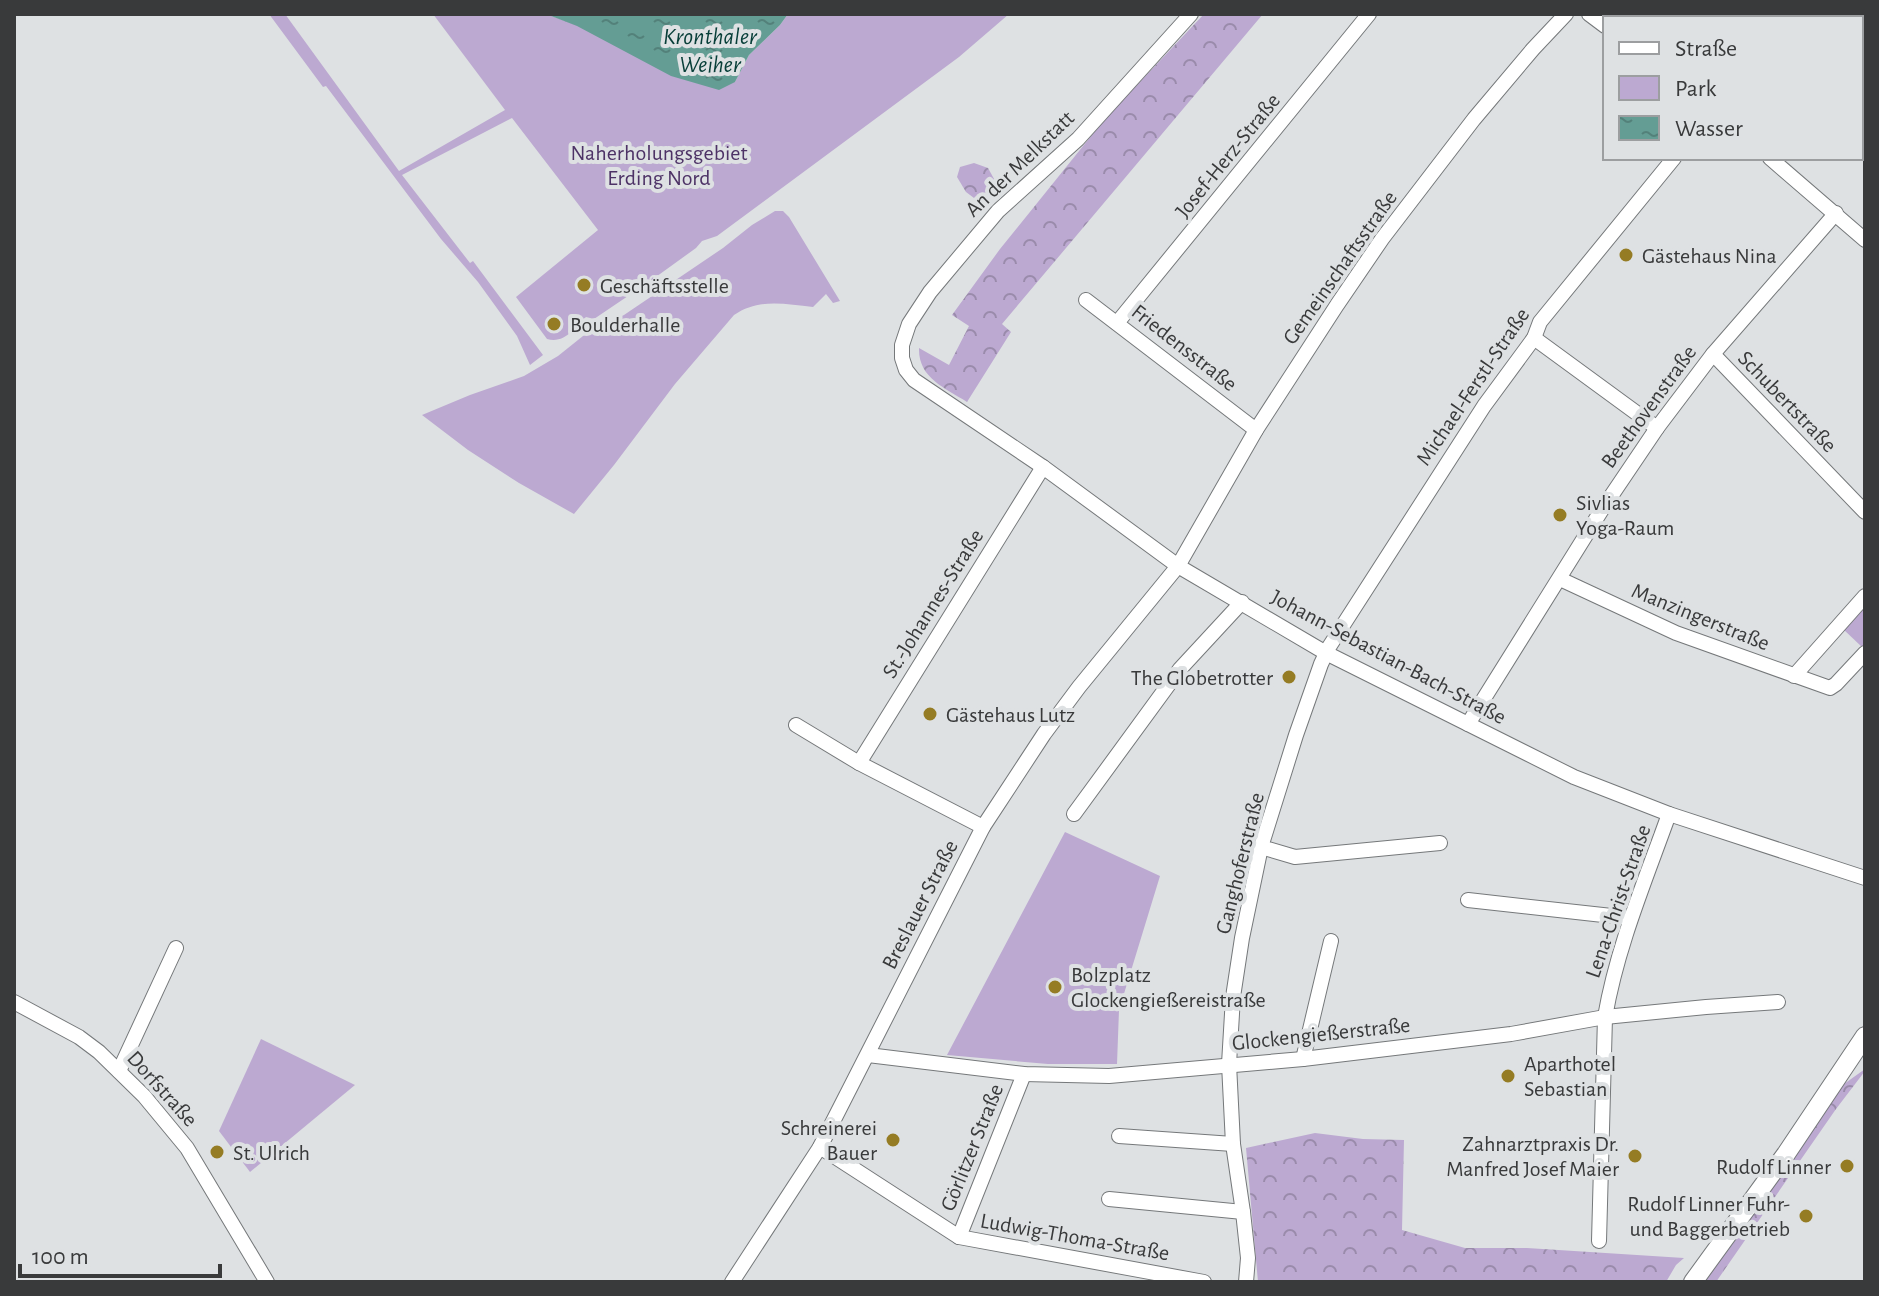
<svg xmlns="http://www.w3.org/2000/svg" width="1879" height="1296" viewBox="0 0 1879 1296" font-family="'Alegreya Sans',sans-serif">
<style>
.green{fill:#bca9d1}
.forest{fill:url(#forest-crowns)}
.water{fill:url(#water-ripples)}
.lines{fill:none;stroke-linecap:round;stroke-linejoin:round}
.minor-casing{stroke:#75787a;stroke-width:16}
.major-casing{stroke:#75787a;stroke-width:20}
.minor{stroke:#fff;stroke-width:14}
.major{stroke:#fff;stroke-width:18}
.poi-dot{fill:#957c24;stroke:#dee1e3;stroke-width:3}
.labels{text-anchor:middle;stroke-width:8;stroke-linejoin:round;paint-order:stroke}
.park-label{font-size:22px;fill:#4d3266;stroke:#dee1e3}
.street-label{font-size:22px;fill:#393a3b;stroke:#dee1e3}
.poi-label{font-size:22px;fill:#393a3b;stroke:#dee1e3;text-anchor:start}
.water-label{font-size:24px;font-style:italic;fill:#073e38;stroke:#dee1e3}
</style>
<defs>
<pattern id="forest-crowns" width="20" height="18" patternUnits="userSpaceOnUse" patternTransform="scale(2)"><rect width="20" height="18" fill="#bca9d1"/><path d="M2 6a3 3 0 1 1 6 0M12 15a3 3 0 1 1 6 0" fill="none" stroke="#9a8bab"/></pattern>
<pattern id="water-ripples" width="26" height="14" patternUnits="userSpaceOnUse" patternTransform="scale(2)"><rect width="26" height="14" fill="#649d94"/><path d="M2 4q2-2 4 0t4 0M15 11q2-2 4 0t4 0" fill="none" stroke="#53817a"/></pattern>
</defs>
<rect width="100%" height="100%" fill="#dee1e3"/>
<g class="green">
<path d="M269,14H285L399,171L505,110L433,14H546L735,82L749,55L780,25L788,14H1009L959,57L717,236L702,241L696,248L642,287L637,281L624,290L628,296L594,319L586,317C574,328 565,344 547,339L516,297L598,230L512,118L402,175L470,263L473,261L543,355L530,365L517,336L478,282L441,239L326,86L323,87Z"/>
<path d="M1815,14H1865V56L1861,52V18H1819Z"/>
<path d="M775,211H783L789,217L840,301L833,303L826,294L813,307C784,304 759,298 734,315L675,384L614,465L574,514L519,483L468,450L422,415L470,395L524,376L558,356L588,332L624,315L723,248L752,225Z"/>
<path d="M1865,604V645L1863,648L1842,628Z"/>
<path d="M1065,832L1160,876L1119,1010L1117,1064H1048L947,1055Z"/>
<path d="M261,1039L355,1085L250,1172L219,1131Z"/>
</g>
<g class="forest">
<path d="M1204,14H1263L1002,324L1011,332L967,402C945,388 918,378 919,348L949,365L969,326L952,315L1000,249L1104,120Z"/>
<path d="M974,163L988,168L999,188L995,195L978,201L966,192L957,177L960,167Z"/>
<path d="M1865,1069V1071L1836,1109L1716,1282H1704L1743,1230L1844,1084Z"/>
<path d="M1315,1133L1363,1139L1404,1140L1402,1230L1465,1248H1527L1684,1258L1676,1265L1666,1282H1258L1246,1148Z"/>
</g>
<path class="water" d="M546,14H788L780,25L749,55L735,82L719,90L671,76L577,26Z"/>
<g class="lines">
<defs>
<g id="minor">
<path d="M1191,14L1078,139L998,211L930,292L909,324L902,345V358L906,370L914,380L1043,467L1178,566L1326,653L1574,777L1669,814L1865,878"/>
<path d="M1589,14L1605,26"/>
<path d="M1770,158L1865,240"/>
<path d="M1086,300L1256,430"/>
<path d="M1117,323L1369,14"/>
<path d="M1534,338L1657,428"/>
<path d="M1713,354L1865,512"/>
<path d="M1560,579L1676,633L1830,688L1836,684L1865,653"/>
<path d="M1794,676L1865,596"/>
<path d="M1468,724L1601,511L1657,428L1713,354L1836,213"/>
<path d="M796,725L859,763L983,827"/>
<path d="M859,763L1043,467"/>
<path d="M1074,814L1180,669L1242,602"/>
<path d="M1261,847L1295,857L1440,843"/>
<path d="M1468,900L1630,918"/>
<path d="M14,1002L79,1037L99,1052L144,1096L187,1148L267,1282"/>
<path d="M868,1055L1024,1074L1109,1076L1303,1059L1511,1034L1605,1017L1706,1007L1778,1002"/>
<path d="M1303,1059L1331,941"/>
<path d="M119,1071L176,948"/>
<path d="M1119,1136L1233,1144"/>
<path d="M820,1147L959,1237L1204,1282"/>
<path d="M1109,1199L1243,1212"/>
<path d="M959,1237L1024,1074"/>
<path d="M1599,1241L1605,1017C1617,947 1645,881 1669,814"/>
<path d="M732,1282L820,1147L983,827L1044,734L1079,687L1178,566L1256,430L1337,305L1382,239L1474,119L1533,49L1566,14"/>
<path d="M1246,1282L1248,1258L1243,1212L1233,1144L1229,1064L1233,997L1242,938L1261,847L1296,735L1321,664L1329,647L1484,406L1534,338L1540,322L1674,158"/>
</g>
<path id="major" d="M1693,1282L1786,1154L1865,1036"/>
</defs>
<use href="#minor" class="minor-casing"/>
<use href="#major" class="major-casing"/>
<use href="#minor" class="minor"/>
<use href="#major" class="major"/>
</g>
<g class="poi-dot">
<circle cx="1626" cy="255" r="8"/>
<circle cx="584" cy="285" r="8"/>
<circle cx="554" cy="324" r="8"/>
<circle cx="1560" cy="515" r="8"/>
<circle cx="1289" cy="677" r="8"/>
<circle cx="930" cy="714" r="8"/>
<circle cx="1055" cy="987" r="8"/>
<circle cx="1508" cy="1076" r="8"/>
<circle cx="893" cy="1140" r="8"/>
<circle cx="217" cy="1152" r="8"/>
<circle cx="1635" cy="1156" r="8"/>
<circle cx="1847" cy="1166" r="8"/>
<circle cx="1806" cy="1216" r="8"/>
</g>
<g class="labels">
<g class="park-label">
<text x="659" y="160">Naherholungsgebiet<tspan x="659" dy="25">Erding Nord</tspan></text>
</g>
<g class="street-label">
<text transform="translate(1227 155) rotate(-51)" y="8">Josef-Herz-Straße</text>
<text transform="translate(1019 163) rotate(-44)" y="8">An der Melkstatt</text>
<text transform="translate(1339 267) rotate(-55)" y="8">Gemeinschaftsstraße</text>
<text transform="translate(1185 347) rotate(38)" y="8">Friedensstraße</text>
<text transform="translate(1472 386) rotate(-56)" y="8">Michael-Ferstl-Straße</text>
<text transform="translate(1788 401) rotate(46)" y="8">Schubertstraße</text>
<text transform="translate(1648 406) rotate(-54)" y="8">Beethovenstraße</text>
<text transform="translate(932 603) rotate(-58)" y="8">St.-Johannes-Straße</text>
<text transform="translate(1701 616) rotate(22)" y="8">Manzingerstraße</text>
<text transform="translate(1389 656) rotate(28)" y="8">Johann-Sebastian-Bach-Straße</text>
<text transform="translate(1239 863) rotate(-76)" y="8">Ganghoferstraße</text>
<text transform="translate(1617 901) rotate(-71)" y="8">Lena-Christ-Straße</text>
<text transform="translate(919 904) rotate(-63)" y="8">Breslauer Straße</text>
<text transform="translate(1321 1033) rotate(-6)" y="8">Glockengießerstraße</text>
<text transform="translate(163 1088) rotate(48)" y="8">Dorfstraße</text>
<text transform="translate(971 1147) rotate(-68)" y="8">Görlitzer Straße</text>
<text transform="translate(1075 1236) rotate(10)" y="8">Ludwig-Thoma-Straße</text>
</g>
<g class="poi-label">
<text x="1642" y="263">Gästehaus Nina</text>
<text x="600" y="293">Geschäftsstelle</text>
<text x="570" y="332">Boulderhalle</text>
<text x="1576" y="510">Sivlias<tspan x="1576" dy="25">Yoga-Raum</tspan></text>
<text x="1273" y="685" text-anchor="end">The Globetrotter</text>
<text x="946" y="722">Gästehaus Lutz</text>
<text x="1071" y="982">Bolzplatz<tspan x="1071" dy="25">Glockengießereistraße</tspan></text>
<text x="1524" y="1071">Aparthotel<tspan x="1524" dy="25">Sebastian</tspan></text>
<text x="877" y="1135" text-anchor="end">Schreinerei<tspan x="877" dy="25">Bauer</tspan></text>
<text x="1619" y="1151" text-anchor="end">Zahnarztpraxis Dr.<tspan x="1619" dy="25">Manfred Josef Maier</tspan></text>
<text x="233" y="1160">St. Ulrich</text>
<text x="1831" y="1174" text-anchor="end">Rudolf Linner</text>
<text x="1790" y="1211" text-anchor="end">Rudolf Linner Fuhr-<tspan x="1790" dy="25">und Baggerbetrieb</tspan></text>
</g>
<g class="water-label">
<text x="710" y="44">Kronthaler<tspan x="710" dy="28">Weiher</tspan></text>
</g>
</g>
<rect width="1879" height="1296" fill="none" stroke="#393a3b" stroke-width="32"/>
<rect x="1603" y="16" width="260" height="144" fill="#dee1e3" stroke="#9c9ea0" stroke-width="2"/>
<rect x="1619" y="42" width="40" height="12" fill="#ffffff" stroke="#9c9ea0" stroke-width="2"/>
<text x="1675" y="56" font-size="24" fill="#393a3b">Straße</text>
<rect x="1619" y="76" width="40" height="24" fill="#bca9d1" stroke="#9c9ea0" stroke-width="2"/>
<text x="1675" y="96" font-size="24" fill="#393a3b">Park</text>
<rect x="1619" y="116" width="40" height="24" fill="url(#water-ripples)" stroke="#9c9ea0" stroke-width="2"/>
<text x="1675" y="136" font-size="24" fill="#393a3b">Wasser</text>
<path d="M20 1264v12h200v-12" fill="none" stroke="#393a3b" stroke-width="4"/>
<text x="32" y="1264" font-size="24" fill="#393a3b" stroke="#dee1e3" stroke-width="6" paint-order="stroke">100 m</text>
</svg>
